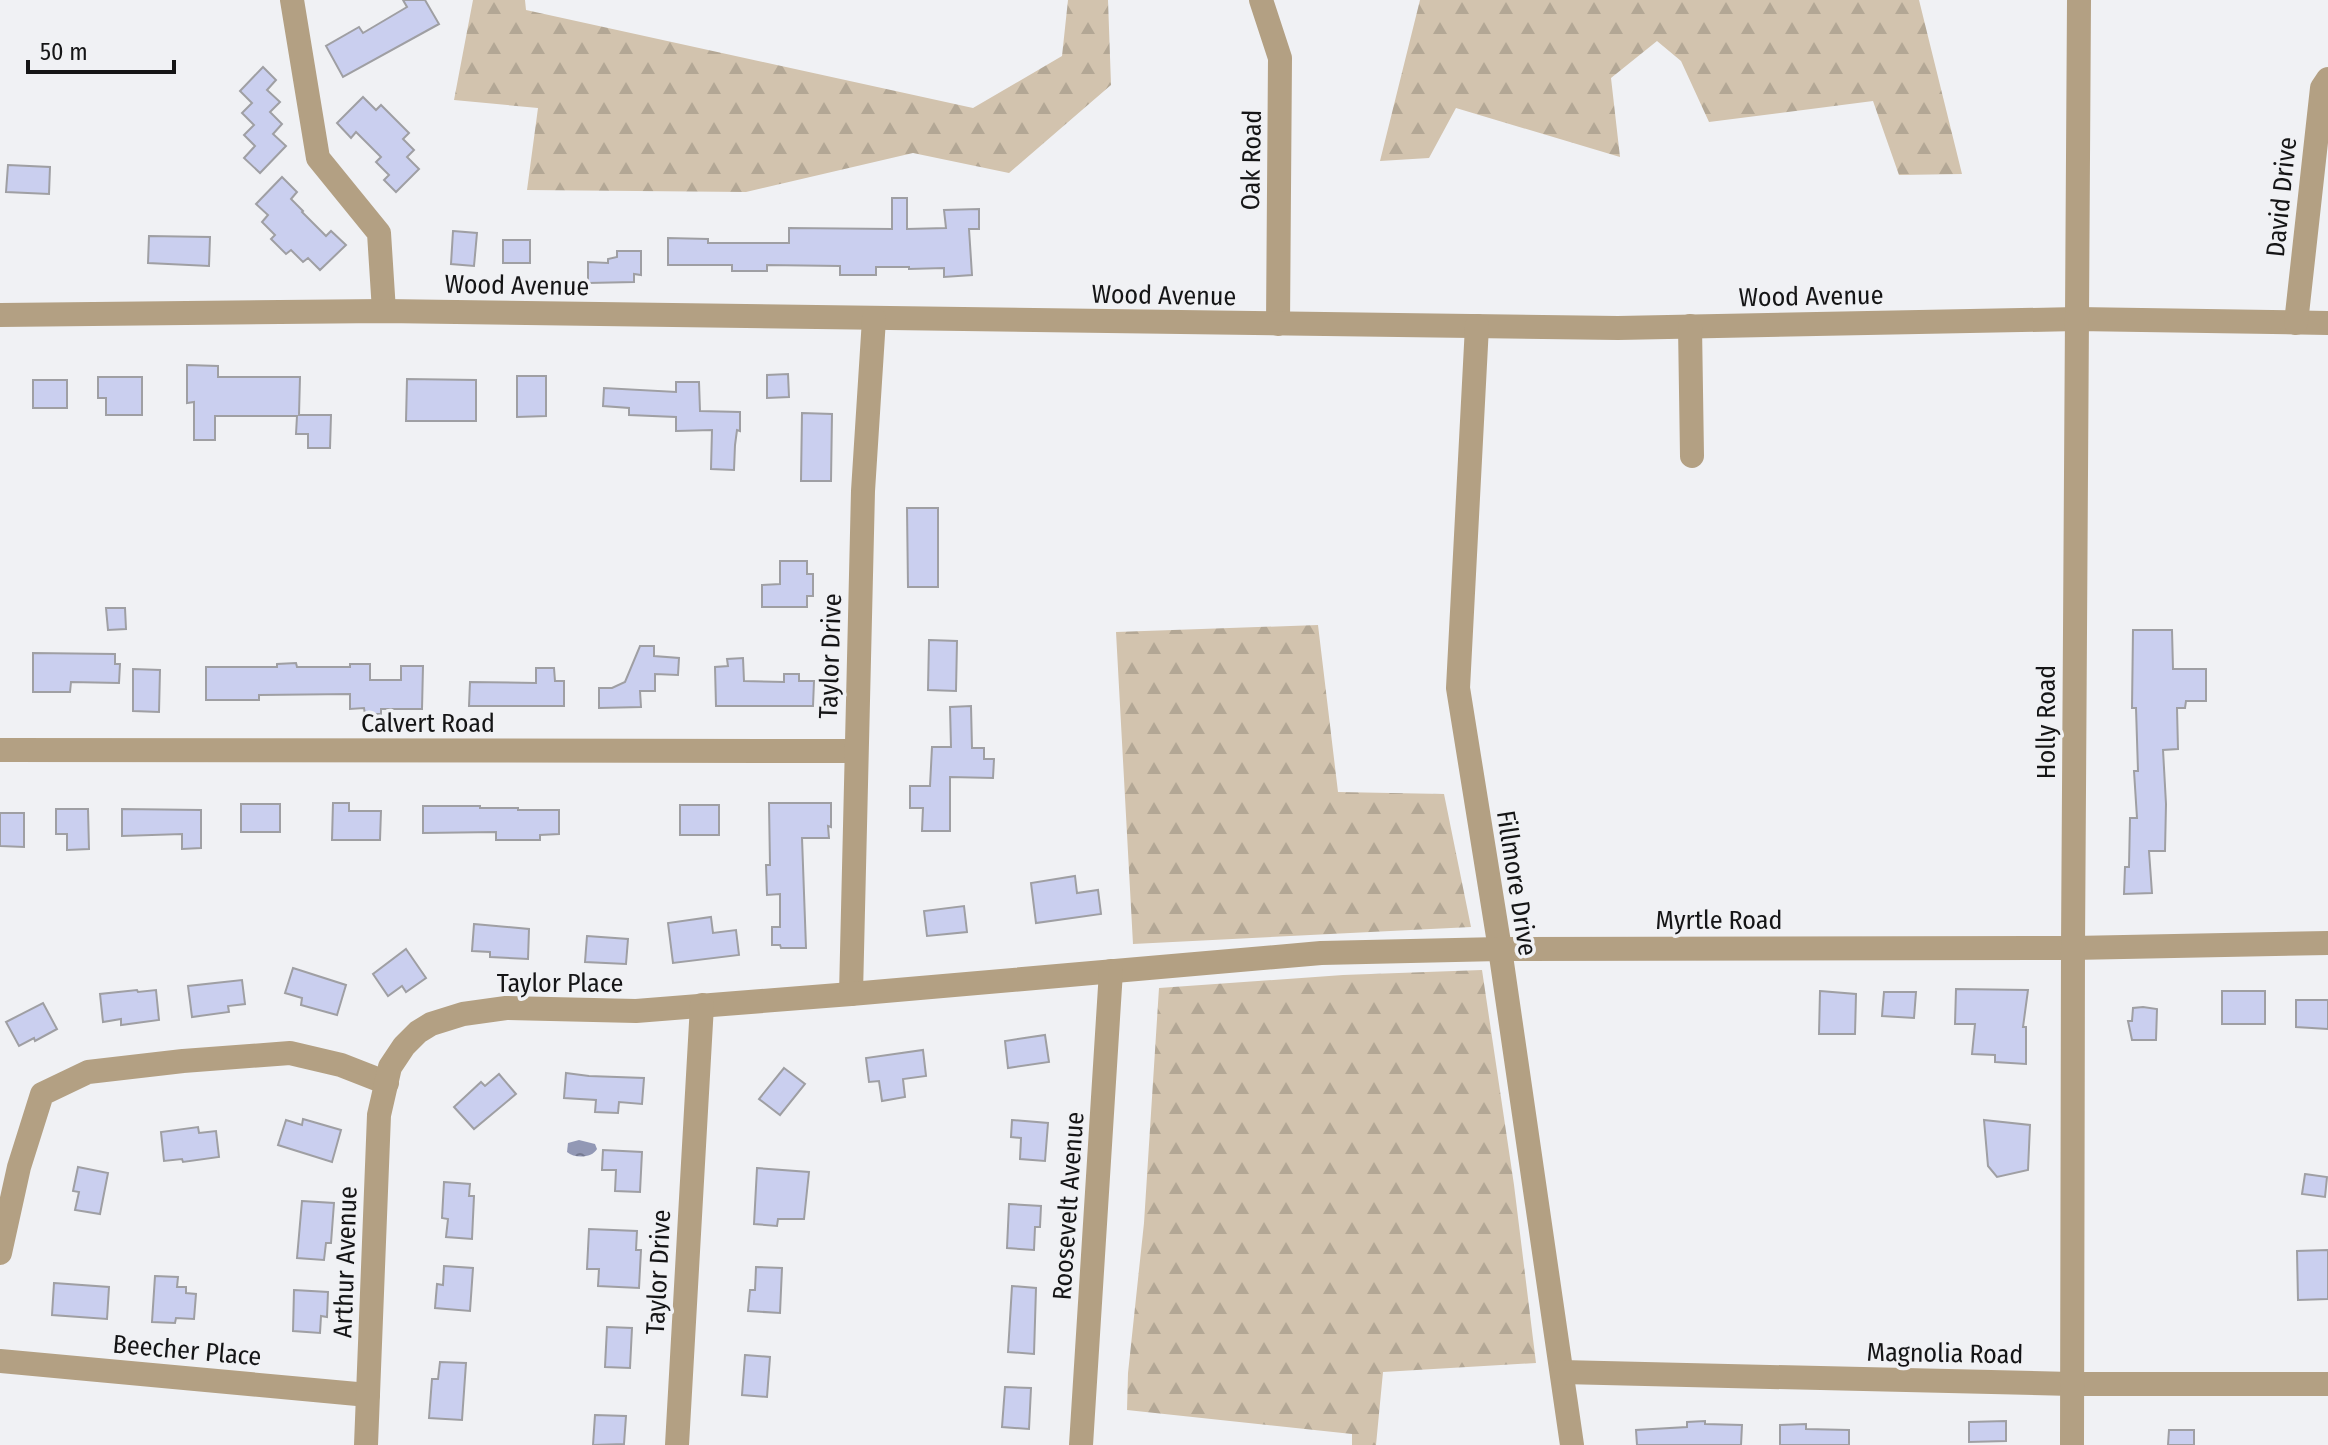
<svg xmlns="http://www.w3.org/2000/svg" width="2328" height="1445" viewBox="0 0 2328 1445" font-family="'Fira Sans Condensed',sans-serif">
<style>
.forest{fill:url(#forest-firs)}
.water{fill:url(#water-ripples)}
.building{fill:#cacfef;stroke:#9f9fa3;stroke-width:2}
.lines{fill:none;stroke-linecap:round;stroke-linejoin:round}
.minor{stroke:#b3a083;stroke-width:24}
.labels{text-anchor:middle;stroke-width:7;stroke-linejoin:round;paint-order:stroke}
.street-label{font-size:26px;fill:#151516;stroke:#f0f1f4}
</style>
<defs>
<pattern id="forest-firs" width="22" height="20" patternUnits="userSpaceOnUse" patternTransform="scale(2)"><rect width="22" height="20" fill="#d2c3ae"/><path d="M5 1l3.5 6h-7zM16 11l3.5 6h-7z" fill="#b3a795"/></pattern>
<pattern id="water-ripples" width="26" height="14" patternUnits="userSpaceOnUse" patternTransform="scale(2)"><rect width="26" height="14" fill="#9298b5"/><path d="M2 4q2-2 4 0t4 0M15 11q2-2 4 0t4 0" fill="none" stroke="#767b92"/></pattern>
</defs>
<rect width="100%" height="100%" fill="#f0f1f4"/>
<g class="forest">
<path d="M473,0H525L526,10L973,108L1062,56L1068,0H1108L1111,85L1009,173L913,153L746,192L527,190L538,108L454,100Z"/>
<path d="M1420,0H1919L1962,174L1899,175L1873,101L1709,122L1681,61L1657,41L1611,78L1620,157L1456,108L1429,158L1380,161Z"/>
<path d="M1318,625L1338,792L1444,794L1471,927L1133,944L1116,632Z"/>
<path d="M1482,970L1514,1185L1536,1363L1383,1372L1376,1445H1352V1434L1127,1410L1128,1373L1144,1223L1159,988L1343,975Z"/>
</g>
<path class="water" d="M579,1140L595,1144L597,1149C592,1158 575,1159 567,1152L568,1143Z"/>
<g class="building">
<path d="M403,0H425L439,24L343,77L326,46L359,27L363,33L407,7Z"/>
<path d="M263,67L276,80L267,90L280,102L270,112L282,124L273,134L286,146L260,173L244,158L255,146L244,135L254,125L242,113L252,103L240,91Z"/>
<path d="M363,97L376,110L381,105L409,133L403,139L414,150L407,157L419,169L396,192L384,180L389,175L376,162L381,157L356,132L351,138L337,123Z"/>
<path d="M8,165L50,167L49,194L6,192Z"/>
<path d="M282,177L297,192L291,199L303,211L302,212L326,236L331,231L346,245L320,270L308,258L303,262L291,250L286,254L271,239L275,235L262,222L268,215L256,204Z"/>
<path d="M892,198H907V229L946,228L944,210L979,209V229H969L972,275L944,277V268L909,269V267H876V275H840V266L767,265V271H732V265H668V238L708,239V243H789V228L892,229Z"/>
<path d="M453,231L477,233L474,266L451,264Z"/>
<path d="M149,236L210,237L209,266L148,263Z"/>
<rect x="503" y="240" width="27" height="23"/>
<path d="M617,251H641V275L634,274V282L588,283V262L608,263V259L617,257Z"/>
<path d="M187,365L218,366V377H300L299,415H331L330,448H308V434H296L297,416H215V440H194V402L187,403Z"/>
<path d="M788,374L789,397L767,398V375Z"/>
<path d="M517,376H546V416L517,417Z"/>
<path d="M98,377H142V415H106V398H98Z"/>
<path d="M407,379L476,380V421H406Z"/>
<rect x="33" y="380" width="34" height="28"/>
<path d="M676,382H699L700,411L740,412V431L737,430L735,445L734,470L711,469L712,430L676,431V417L629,415V408L603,406L604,388L676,392Z"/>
<path d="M802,413L832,414L831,481H801Z"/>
<path d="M907,508H938V587H908Z"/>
<path d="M780,561H807V574H813V596H807V607H762V585L780,584Z"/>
<path d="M106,608H125L126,629L108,630Z"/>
<path d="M2133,630H2172L2173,669H2206V701H2186L2185,708H2177L2178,749L2163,750L2166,804L2165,851H2149L2152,893L2124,894L2125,867H2129L2130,818H2137L2134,771H2138L2136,708H2132Z"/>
<path d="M929,640L957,641L956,691L928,690Z"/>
<path d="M640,646H654V656L679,658L678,675L655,674V691H640L641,707L599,708V688H612L625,682Z"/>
<path d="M33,653L115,654V664H120L119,683L71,682L70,692H33Z"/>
<path d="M743,658L744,681L784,682V674H799V681H814L813,706H716L715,667L728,666L727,659Z"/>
<path d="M296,663L297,667H350V664H370V680H401V666H423L422,709H381V714H365L364,708L350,709V694L259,695V700H206V667H277V664Z"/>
<path d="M536,668H554L555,681H564V706H469L470,682L536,683Z"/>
<path d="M133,669L160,670L159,712L133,711Z"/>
<path d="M971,706L972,748H984V759H994L993,778L950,777V831H922L923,808H910V786H930L932,747H951L950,707Z"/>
<path d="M333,803H349V811H381L380,840H332Z"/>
<path d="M769,803H831V827L828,826L829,838H802L806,948H781L780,945H772V927H780V894L767,895L766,865H770Z"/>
<rect x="241" y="804" width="39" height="28"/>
<rect x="680" y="805" width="39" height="30"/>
<path d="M423,806H480V808H518V810H559V834L540,835V840H496V832L423,833Z"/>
<path d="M56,809H88L89,849L67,850V834H56Z"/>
<path d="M122,809L201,810V848L182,849V834L122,836Z"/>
<path d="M0,813H24V847L0,846Z"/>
<path d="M1075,876L1077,893L1098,890L1101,914L1036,923L1031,883Z"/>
<path d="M964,906L967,932L927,936L924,911Z"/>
<path d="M711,917L713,933L736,930L739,955L673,963L668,923Z"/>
<path d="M474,924L529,929L528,959L490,957V952L472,951Z"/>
<path d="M587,936L628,939L626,964L585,962Z"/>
<path d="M406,949L426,978L406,992L402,986L388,996L373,974Z"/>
<path d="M293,968L346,985L337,1015L301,1005L302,998L285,993Z"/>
<path d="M242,980L245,1004L228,1006L229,1012L192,1017L188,986Z"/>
<path d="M1956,989L2028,990L2023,1027H2026V1064L1995,1062V1055L1972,1054L1975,1024H1955Z"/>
<path d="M137,990L138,992L156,990L159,1020L121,1025V1019L103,1022L100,994Z"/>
<path d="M1820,991L1856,994L1855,1034H1819Z"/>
<rect x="2222" y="991" width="43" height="33"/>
<path d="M1884,992H1916L1914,1018L1882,1016Z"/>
<path d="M2296,1000H2328V1029L2296,1027Z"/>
<path d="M43,1003L57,1029L35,1041L34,1038L19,1046L6,1022Z"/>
<path d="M2143,1007L2157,1009L2156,1040H2132L2128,1021H2132L2133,1008Z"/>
<path d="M1045,1035L1049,1062L1008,1068L1005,1041Z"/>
<path d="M923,1050L926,1076L903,1079L905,1097L882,1101L879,1081L869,1082L866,1058Z"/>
<path d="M784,1068L805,1084L780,1115L759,1099Z"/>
<path d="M566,1073L589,1076L644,1078L642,1104L619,1102L618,1113L595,1112L596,1100L564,1098Z"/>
<path d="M499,1074L516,1094L474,1129L454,1107L481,1082L485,1086Z"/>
<path d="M303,1119L341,1130L332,1162L278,1145L286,1120L302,1125Z"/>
<path d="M1012,1120L1048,1123L1045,1161L1020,1159L1021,1138L1011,1137Z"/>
<path d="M1984,1120L2030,1125L2028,1170L1997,1177L1988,1166Z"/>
<path d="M198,1127L199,1133L216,1131L219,1157L183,1162L182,1159L164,1161L161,1132Z"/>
<path d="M603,1150L642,1152L640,1192L615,1191L616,1170H602Z"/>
<path d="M78,1167L108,1173L100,1214L75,1210L79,1192L73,1191Z"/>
<path d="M757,1168L809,1172L804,1219H778L777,1226L754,1224Z"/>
<path d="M2305,1174L2327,1177L2325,1197L2302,1194Z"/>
<path d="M444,1182L470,1184L469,1196H474L472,1239L446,1237L448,1219L442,1218Z"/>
<path d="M302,1201L334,1203L331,1243H326L324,1260L297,1258Z"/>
<path d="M1009,1204L1041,1206L1040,1227H1035L1034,1250L1007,1248Z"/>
<path d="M589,1229L637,1231L636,1250H641L639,1288L598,1286L599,1269H587Z"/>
<path d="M2328,1250V1299L2298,1300L2297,1251Z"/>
<path d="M444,1266L473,1268L470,1311L435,1308L437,1284L443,1285Z"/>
<path d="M756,1267L782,1268L780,1313L748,1311L750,1290H755Z"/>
<path d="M155,1276L178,1277L177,1287H186V1293L196,1294L194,1319L176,1318L175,1323L152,1322Z"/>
<path d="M54,1283L109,1287L107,1319L52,1315Z"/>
<path d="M1012,1286L1036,1288L1034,1354L1008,1352Z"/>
<path d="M294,1290L328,1292L327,1317L321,1316L320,1333L293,1331Z"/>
<path d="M607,1327L632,1328L630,1368L605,1367Z"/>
<path d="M745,1355L770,1357L767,1397L742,1395Z"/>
<path d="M440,1362L466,1363L462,1420L429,1418L432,1379H438Z"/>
<path d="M1005,1387L1031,1388L1029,1429L1002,1427Z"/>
<path d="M595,1415L626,1416L624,1444L593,1445Z"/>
<path d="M1705,1421V1424L1742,1425L1741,1445H1637L1636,1430L1687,1427V1422Z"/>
<path d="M2006,1421V1441L1969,1442V1422Z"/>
<path d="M1806,1424V1429L1849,1430V1445H1780V1425Z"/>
<path d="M2169,1430H2194V1445H2168Z"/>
</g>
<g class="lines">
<g class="minor">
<path d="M292,0L318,158L379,233L384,311"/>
<path d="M1261,0L1280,58L1278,324"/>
<path d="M0,315L384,311L1618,328L2077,319L2328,323"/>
<path d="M2296,323L2319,115L2322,88L2328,79"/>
<path d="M1477,326L1458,688L1500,949L1572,1445"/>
<path d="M1690,326L1692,456"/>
<path d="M0,750L855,751"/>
<path d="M851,994L863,491L874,319"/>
<path d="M0,1253L19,1167L42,1094L88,1072L183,1061L290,1053L341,1065L387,1083"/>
<path d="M0,1361L368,1395"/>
<path d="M1562,1372L2072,1384H2328"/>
<path d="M366,1445L379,1115L390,1067L404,1046L418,1032L431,1024L463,1014L506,1008L636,1011L851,994L1321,953L1500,949L2073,948L2328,943"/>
<path d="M677,1445L702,1005"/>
<path d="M1081,1445L1111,971"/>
<path d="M2072,1445L2073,948L2079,0"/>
</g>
</g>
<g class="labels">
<g class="street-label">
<text transform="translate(1251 160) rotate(-89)" y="9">Oak Road</text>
<text transform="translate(2281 197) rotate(-84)" y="9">David Drive</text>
<text transform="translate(517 285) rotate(1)" y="9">Wood Avenue</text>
<text transform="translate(1164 295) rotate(1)" y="9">Wood Avenue</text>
<text transform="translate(1811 296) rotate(-1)" y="9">Wood Avenue</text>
<text transform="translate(830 656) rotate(-88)" y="9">Taylor Drive</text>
<text transform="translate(2046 722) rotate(-90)" y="9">Holly Road</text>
<text x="428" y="732">Calvert Road</text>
<text transform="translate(1517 883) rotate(81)" y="9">Fillmore Drive</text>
<text x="1719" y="929">Myrtle Road</text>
<text x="560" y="992">Taylor Place</text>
<text transform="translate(1068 1206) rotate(-86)" y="9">Roosevelt Avenue</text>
<text transform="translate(345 1262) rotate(-88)" y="9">Arthur Avenue</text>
<text transform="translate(658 1272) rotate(-87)" y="9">Taylor Drive</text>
<text transform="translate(187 1350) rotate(5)" y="9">Beecher Place</text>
<text transform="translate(1945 1353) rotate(1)" y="9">Magnolia Road</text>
</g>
</g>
<path d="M28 60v12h146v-12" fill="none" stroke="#151516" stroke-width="4"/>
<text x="40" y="60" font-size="24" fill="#151516" stroke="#f0f1f4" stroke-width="6" paint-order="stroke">50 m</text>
</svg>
